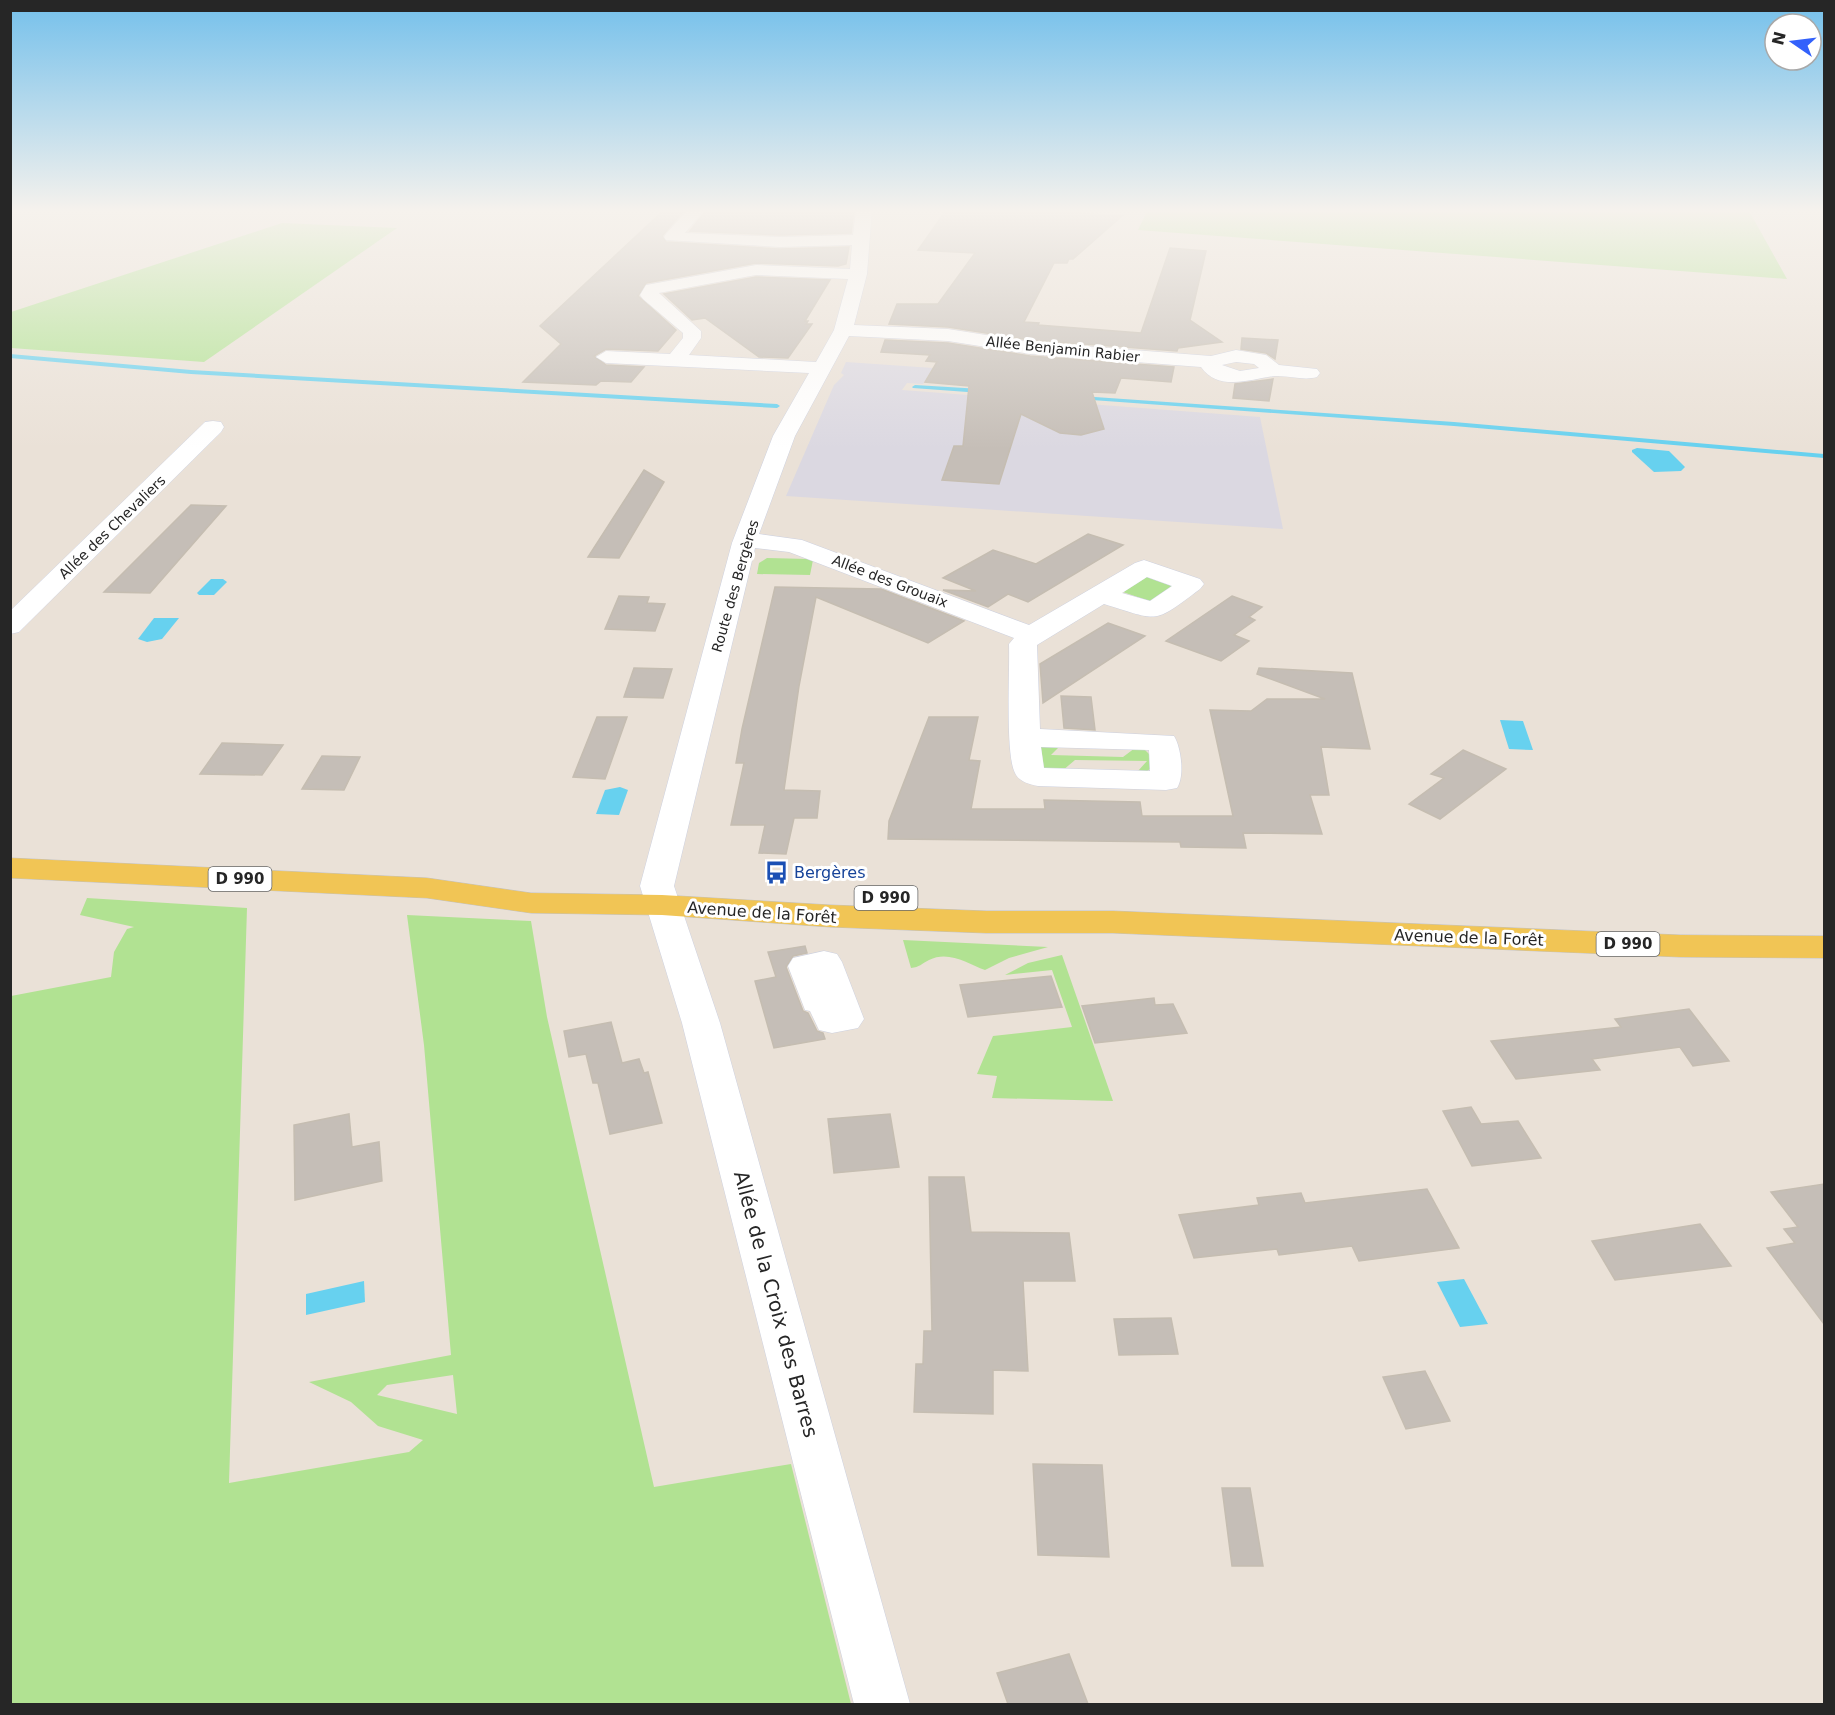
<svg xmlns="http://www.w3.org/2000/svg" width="1835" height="1715" viewBox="0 0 1835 1715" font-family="'DejaVu Sans',sans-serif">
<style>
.industrial{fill:#dbd8e1}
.green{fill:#b1e292;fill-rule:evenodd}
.water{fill:#67d1ef}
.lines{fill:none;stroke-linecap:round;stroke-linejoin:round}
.stream{fill:#67d1ef;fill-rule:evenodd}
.building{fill:#c5beb7;stroke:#c5bdb1;stroke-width:1.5}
.minor-casing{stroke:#cdd1e0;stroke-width:1}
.major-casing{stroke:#c2c2c2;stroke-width:1}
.minor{fill:#fff;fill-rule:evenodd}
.major{fill:#f1c555;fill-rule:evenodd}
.labels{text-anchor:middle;stroke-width:6;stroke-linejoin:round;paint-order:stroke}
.far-street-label{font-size:14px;fill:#262626;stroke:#fff}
.shield{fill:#fff;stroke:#676767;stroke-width:1.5}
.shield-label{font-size:15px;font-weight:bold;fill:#262626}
.transit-label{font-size:16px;fill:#164399;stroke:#fff;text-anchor:start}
.street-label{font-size:16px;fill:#262626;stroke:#fff}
.near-street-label{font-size:20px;fill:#262626;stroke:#fff}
</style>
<rect width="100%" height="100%" fill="#eae1d7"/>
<path class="industrial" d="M846,362L933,368L923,384L907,383L902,390L1260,417L1283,529L786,496L834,385L844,375L841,373Z"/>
<g class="green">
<path d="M1148,209H1748L1787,279L1138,230Z"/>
<path d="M282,223L397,228L204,362L11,348V312Z"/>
<path d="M767,558L809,559L813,560L810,575L757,574L759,563Z"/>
<path d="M1144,575L1177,585L1152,602L1120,591Z"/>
<path d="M1044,746L1059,747L1051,755L1123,757L1135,748L1142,747L1150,755L1151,768L1146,772L1138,771L1147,761L1075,760L1062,771L1038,767L1037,749Z"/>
<path d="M87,898L247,908L229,1483L409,1452L423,1440L378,1426L351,1402L309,1382L451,1355L424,1045L407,915L531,921L547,1017L654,1487L791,1464L851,1704H11V996L111,977L114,952L127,929L134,927L80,915ZM453,1375L457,1414L377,1395L387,1385Z"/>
<path d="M903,940L1048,947L1009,958L985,970C968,964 949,950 929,960C921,964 920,967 911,968Z"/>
<path d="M1062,955L1113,1101L992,1098L997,1076L977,1074L993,1036L1072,1027L1052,970L1005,975L1028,963Z"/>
</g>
<g class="water">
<path d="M1637,448L1669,451L1685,467L1681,471L1654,472L1632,452V450Z"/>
<path d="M211,579H223L227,582L214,595H199L197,593Z"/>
<path d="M154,618H179L162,639L147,642L138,639Z"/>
<path d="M1500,720L1523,721L1533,750L1509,749Z"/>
<path d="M620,787L628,790L619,815L596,814L605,790Z"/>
<path d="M1464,1279L1488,1324L1460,1327L1437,1282Z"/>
<path d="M364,1281L365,1302L306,1315V1294Z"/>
</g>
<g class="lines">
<g class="stream">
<path d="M10,354L191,370L777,404L780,406L777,408L191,374L10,358Z"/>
<path d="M915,385L981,389L984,391L981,393L913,388L912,387Z"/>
<path d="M1080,396L1454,422L1824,454V458L1454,426L1078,399V397Z"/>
</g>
</g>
<g class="building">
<path d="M665,209H685L662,236L666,242L780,249L849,247L846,264L838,266L756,263L646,283L638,296L676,330L658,351L606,349L594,356L606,365L644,367L631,382L601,381L596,385L523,382L561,344L540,326Z"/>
<path d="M707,209L801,212V209H854L851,233L780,235L690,231Z"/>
<path d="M947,209H1017L1122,216L1073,259H1069L1067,263H1054L1024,322L1039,323L1038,325L1141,333L1170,248L1206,251L1190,320L1222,342L1178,348L1177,351L1030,340L948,327L889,324L897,304H938L975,253L918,250Z"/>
<path d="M756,277L830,280L805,321H808L806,324H812L788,358L759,357L705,318L692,320L664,294Z"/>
<path d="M1242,338L1278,340L1275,359L1266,353L1241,349Z"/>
<path d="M885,340L948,343L1030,356L1174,367L1171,382L1121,378L1115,393L1092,392L1104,429L1081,435L1060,433L1021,414L999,484L942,480L954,446H963L969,386L925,382L937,362L926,361L930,355L881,352Z"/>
<path d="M1273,379L1269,401L1233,398L1235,384Z"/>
<path d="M644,470L664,482L619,558L588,557Z"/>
<path d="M191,505L226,506L150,593L104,592Z"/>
<path d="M1088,534L1123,545L1028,602L1008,594L988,607L943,590L976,591L943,578L993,550L1036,564Z"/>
<path d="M775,587L881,589L964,621L928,643L816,597L799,686L784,790L820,791L817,818H794L786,854L759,853L765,825H731L744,763H736L742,729Z"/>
<path d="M619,596L649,597L647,603L665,604L655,631L605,629Z"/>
<path d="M1232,596L1262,607L1249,617L1255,620L1234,635L1249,641L1221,661L1166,641Z"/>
<path d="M1108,623L1145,636L1043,703L1040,664Z"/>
<path d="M634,668L672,669L663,698L624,697Z"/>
<path d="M1259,668L1352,673L1370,749L1321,747L1329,795H1310L1322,834L1243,833L1246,848L1181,847L1180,842L888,839L889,821L929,717H978L969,760L980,761L971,809H1045L1044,800L1140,802L1142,816H1233L1210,710L1251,711L1267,699H1325L1257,674Z"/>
<path d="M1061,696L1091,697L1095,730L1064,728Z"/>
<path d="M597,717H627L605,779L573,777Z"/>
<path d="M222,743L283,745L262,775L200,774Z"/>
<path d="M1463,750L1506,769L1440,819L1409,804L1444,778L1431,774Z"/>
<path d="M322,756L360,757L344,790L302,789Z"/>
<path d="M805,946L807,953L793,956L786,967L803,1011L808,1013L817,1031L823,1033L825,1039L774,1048L755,981L776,977L768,952Z"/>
<path d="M1051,976L1062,1007L968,1017L960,985Z"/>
<path d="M1154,998L1155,1005L1173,1004L1187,1033L1095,1043L1082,1006Z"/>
<path d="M1689,1009L1729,1061L1693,1066L1680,1047L1592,1059L1600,1070L1516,1079L1491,1041L1621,1027L1615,1019Z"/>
<path d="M611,1022L622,1063L639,1059L644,1073L648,1072L662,1123L610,1134L598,1083H593L586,1054L569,1057L564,1031Z"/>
<path d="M1471,1107L1481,1124L1518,1121L1541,1158L1472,1166L1443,1111Z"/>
<path d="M349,1114L352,1147L379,1142L382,1181L295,1200L294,1125Z"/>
<path d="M890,1114L899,1167L834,1173L828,1119Z"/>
<path d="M929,1177H964L971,1232L1069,1233L1075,1281H1023L1028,1371L993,1370V1414L914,1412L916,1364H923L924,1331H932Z"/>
<path d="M1824,1184V1324L1767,1248L1795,1243L1784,1229L1798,1227L1771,1192Z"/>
<path d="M1427,1189L1459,1248L1359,1261L1352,1246L1279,1255L1277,1249L1194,1258L1179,1215L1259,1205L1257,1198L1301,1193L1305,1203Z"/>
<path d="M1700,1224L1731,1266L1615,1280L1592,1241Z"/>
<path d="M1171,1318L1178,1354L1119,1355L1114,1319Z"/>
<path d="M1425,1371L1450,1421L1406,1429L1383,1377Z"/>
<path d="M1033,1464L1102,1465L1109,1557L1038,1555Z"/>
<path d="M1222,1488H1250L1263,1566H1232Z"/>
<path d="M1069,1654L1088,1704H1008L997,1673Z"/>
</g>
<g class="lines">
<defs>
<g id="minor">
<path d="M688,209H705L685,233L780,237L853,235L856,209H872L867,274L854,325L948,329L1030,342L1211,356L1236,350L1266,355L1279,365L1317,369L1320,373L1317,377C1303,381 1289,375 1275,376C1254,378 1219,393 1201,367L1030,354L948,341L849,336L795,436L759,534L802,540L1029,625L1135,563L1144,560L1200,579L1204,584L1200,589C1152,625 1160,621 1104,604L1037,645L1040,729L1174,736C1181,747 1185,776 1177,788L1166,790L1038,786C1030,784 1019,782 1015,773C1005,754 1010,670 1009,644L1014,638L789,552L755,548L674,886L720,1023L910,1704H854L682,1023L640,886L732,543L773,436L809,373L606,363L596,357L606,351L670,354L683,338V333L643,299L640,295L646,285L756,265L850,269L852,245L780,247L666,240L664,237L666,234ZM756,275L848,279L834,330L816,362L689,355L701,338V331L659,293ZM1236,362L1254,364L1259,368L1240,371L1222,365ZM1147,577L1172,586L1150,601L1122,593ZM1041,747L1149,750L1150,771L1044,768Z"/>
<path d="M213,421L221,422L224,427L221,432L19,632L10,634V611L205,422Z"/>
<path d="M824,951L837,954L842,962L864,1019L858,1028L832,1033L819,1030L810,1011L805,1010L788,966L793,958Z"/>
</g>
<path id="major" d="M10,858L427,878L531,893L662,895L830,905L986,911H1113L1680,935L1824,936V958L1680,957L1113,933H986L830,927L662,915L531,913L427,898L10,878Z"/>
</defs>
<use href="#minor" class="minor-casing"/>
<use href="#major" class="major-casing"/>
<use href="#minor" class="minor"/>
<use href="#major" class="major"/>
</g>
<linearGradient id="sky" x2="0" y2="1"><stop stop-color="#74c0eb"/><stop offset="0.47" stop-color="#f6f2ed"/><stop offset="1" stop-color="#f6f2ed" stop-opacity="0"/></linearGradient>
<rect width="1835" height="449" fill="url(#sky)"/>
<defs>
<symbol id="bus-bare" viewBox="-9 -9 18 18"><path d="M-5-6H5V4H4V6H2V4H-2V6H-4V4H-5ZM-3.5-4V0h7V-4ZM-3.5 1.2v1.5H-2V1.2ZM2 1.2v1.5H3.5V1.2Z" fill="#1a4fb4" stroke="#fff" stroke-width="2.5" paint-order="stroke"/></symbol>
</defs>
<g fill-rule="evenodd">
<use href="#bus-bare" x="760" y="856" width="33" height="33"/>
</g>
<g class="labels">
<g class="far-street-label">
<text transform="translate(1063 349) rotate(6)" y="5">Allée Benjamin Rabier</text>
<text transform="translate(112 527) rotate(-44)" y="5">Allée des Chevaliers</text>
<text transform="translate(890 581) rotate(21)" y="5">Allée des Grouaix</text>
<text transform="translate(735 586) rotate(-74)" y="5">Route des Bergères</text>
</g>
<g class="shield">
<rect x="208.5" y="867" width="63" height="24" rx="4.5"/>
<rect x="854.5" y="886" width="63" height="24" rx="4.5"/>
<rect x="1596.5" y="932" width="63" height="24" rx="4.5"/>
</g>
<g class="shield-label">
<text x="240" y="884">D 990</text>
<text x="886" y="903">D 990</text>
<text x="1628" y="949">D 990</text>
</g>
<g class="transit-label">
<text x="794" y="878">Bergères</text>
</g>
<g class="street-label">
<text transform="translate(762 912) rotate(4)" y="6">Avenue de la Forêt</text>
<text transform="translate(1469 937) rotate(2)" y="6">Avenue de la Forêt</text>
</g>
<g class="near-street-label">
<text transform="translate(776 1304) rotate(75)" y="7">Allée de la Croix des Barres</text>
</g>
</g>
<rect width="1835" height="1715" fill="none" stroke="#262626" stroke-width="24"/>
<g transform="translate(1793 42) rotate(284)"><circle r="28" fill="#ffffff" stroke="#a8a8a8" stroke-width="1.5"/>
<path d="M0-4.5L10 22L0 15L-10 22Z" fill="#3361fb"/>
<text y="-9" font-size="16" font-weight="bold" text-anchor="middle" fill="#262626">N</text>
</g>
</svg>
